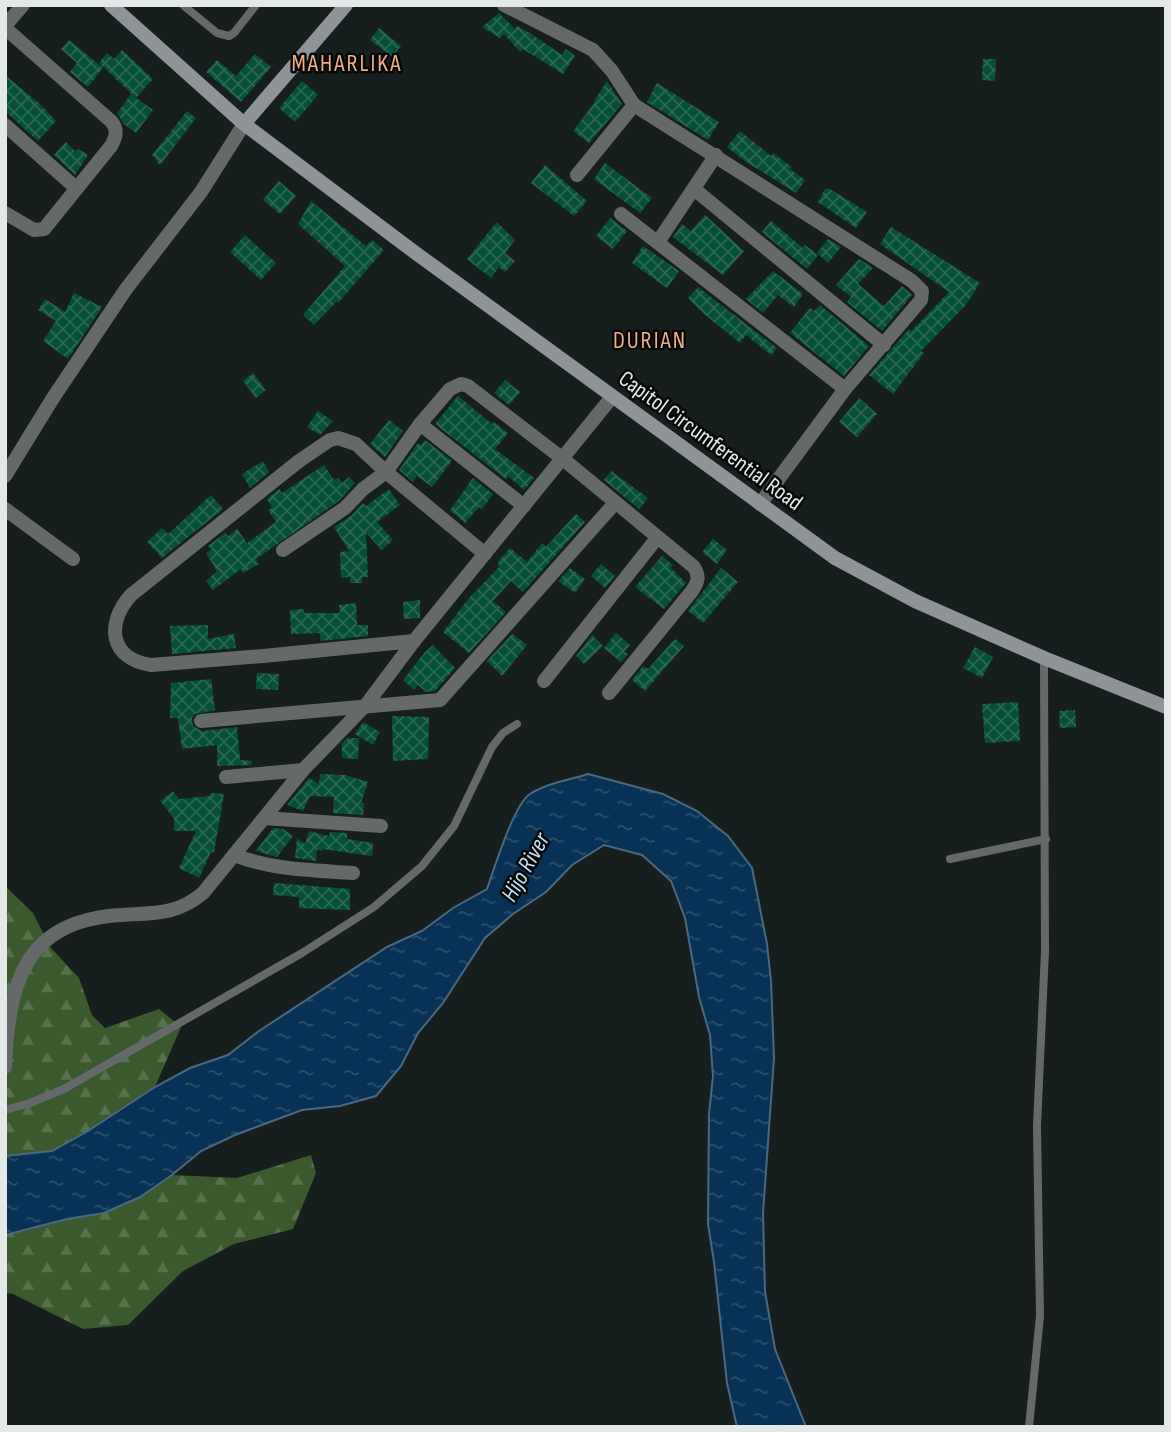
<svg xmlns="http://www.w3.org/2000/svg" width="1171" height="1432" viewBox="0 0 1171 1432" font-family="'Sofia Sans Condensed',sans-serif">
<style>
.forest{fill:url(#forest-firs)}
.water{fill:url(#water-ripples);stroke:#496981;stroke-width:2}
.building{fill:url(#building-cross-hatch)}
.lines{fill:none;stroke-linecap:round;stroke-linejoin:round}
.lane{stroke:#65696a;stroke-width:8}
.street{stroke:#65696a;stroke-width:14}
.secondary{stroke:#8f9597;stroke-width:14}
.labels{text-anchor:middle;stroke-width:5;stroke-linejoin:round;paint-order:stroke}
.street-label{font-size:23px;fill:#e3e8e8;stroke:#050807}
.neighbourhood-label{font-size:24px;letter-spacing:2px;fill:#f2ad81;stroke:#050807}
.water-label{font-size:24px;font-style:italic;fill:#c4ddf5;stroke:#050807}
</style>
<defs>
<pattern id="forest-firs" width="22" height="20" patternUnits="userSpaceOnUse" patternTransform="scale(1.75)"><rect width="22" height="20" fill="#3a592d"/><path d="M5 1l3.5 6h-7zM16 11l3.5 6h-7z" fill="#56714b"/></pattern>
<pattern id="water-ripples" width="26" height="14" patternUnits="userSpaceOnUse" patternTransform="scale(1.75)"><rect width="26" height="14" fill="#073255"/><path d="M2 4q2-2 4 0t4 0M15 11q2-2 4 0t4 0" fill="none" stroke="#2b506d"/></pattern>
<pattern id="building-cross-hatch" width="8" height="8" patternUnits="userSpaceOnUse" patternTransform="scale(1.75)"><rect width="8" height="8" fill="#064f38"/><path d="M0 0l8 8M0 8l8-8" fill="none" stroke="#2a6855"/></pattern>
</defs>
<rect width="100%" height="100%" fill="#161e1e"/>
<g class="forest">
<path d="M5,886L33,913L51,948L79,978L92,1015L105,1028L159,1009L181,1027L155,1087L88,1131L52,1151L5,1156Z"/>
<path d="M311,1155L316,1173L293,1229L234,1244L183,1271L128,1325L83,1329L13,1294L5,1293V1235L67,1219L104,1213L140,1197L172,1175L237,1178Z"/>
</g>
<path class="water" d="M588,774L663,794L697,811L728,836L752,868L767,944L771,981L774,1058L763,1213L765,1292L775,1349L806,1427H737L727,1383L714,1262L708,1224L709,1114L713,1076L710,1035L699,997L685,918L671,881L642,855L604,845L572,865L546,892L513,914L485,938L443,1003L418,1033L401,1066L376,1096L340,1106L302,1110L235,1135L201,1151L172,1175L140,1197L104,1213L67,1219L5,1235V1156L52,1151L88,1131L155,1087L190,1068L228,1055L259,1031L387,947L422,931L453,908L487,889C494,869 514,804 530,794C547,783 570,780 588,774Z"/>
<g class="building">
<path d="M499,13L515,29L517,26L530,33L562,55L566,49L575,56L563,74L523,49L520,52L504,34L500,38L482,27Z"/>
<path d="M379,28L401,46L392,57L370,40Z"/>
<path d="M69,40L103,68L88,87L70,72L77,63L61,49Z"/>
<path d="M122,50L153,79L136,98L99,63L107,53L114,59Z"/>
<path d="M255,54L271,67L241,102L206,72L217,60L236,76Z"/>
<path d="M983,59H996L995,81L982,80Z"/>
<path d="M5,75L40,104L56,121L38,141L5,111Z"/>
<path d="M302,81L318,95L295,122L279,108Z"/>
<path d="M607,81L622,104L589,143L573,131L595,102L594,101Z"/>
<path d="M657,83L719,122L708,140L647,102Z"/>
<path d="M131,94L153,110L136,133L124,124L117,113Z"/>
<path d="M187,111L196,118L160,165L152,155Z"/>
<path d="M740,131L771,156L773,153L792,167L790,169L805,180L796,193L745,161L727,147Z"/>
<path d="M66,142L75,151L78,149L88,155L75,175L54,155Z"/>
<path d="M605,163L652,198L640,213L594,179Z"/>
<path d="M545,165L587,201L574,216L531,183Z"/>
<path d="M279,181L296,196L280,214L263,200Z"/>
<path d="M825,189H830L867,212L856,228L818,202Z"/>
<path d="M311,201L366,246L372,240L384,250L338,303L337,301L314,325L303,315L345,266L298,224Z"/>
<path d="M705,215L744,251L723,275L673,237L682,224L691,231Z"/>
<path d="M610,218L627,231L613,249L596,236Z"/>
<path d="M771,221L803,248L805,245L818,255L807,269L762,232Z"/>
<path d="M497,222L515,240L505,253L515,261L505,272L499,267L491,278L467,259Z"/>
<path d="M891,227L980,283L965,306L921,351L924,353L893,394L869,375L909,329L911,331L920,322L949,292L880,244Z"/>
<path d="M245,235L276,263L261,280L230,252Z"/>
<path d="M828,239L841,247L828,263L817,253Z"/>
<path d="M643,246L679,271L667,288L632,263Z"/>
<path d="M859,259L873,268L858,284L884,306L902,286L912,295L882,331L847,302L851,297L836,285Z"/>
<path d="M773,271L803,294L794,307L778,295L763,313L746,299Z"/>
<path d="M698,287L777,348L771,355L746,335L740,343L703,313L688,298Z"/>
<path d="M74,293L102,307L68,359L43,341L56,321L38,310L45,299L65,312Z"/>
<path d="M820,305L869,346L844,376L790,333L810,308L814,311Z"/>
<path d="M253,373L266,390L256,398L243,381Z"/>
<path d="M505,380L520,392L509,405L494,393Z"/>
<path d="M458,396L492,424L494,422L508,433L495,449L534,478L524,490L508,476L506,479L435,424Z"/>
<path d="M859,398L877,414L857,437L839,422Z"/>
<path d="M318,411L333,421L320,435L307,427Z"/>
<path d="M389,420L403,431L385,457L370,444Z"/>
<path d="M425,440L452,461L432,487L417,476L413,482L399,470L418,443L421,445Z"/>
<path d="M263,461L269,472L250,488L242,474Z"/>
<path d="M324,465L334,480L338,478L342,483L349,477L355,483L339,501L256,559L259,564L243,573L241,569L213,590L206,581L217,571L206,553L212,549L208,546L225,533L228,536L237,529L247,543L276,522L268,510L272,508L267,499L279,489L282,493Z"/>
<path d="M611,471L648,498L639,509L604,480Z"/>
<path d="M473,478L493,494L482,509L479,507L465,523L450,510Z"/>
<path d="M389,489L400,505L377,522L393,540L382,550L366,533L368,577H362V583H350V577L341,578L340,552L349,551L334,527L351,516L363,503L366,506Z"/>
<path d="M211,495L223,509L162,558L147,542L162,528L168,534Z"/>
<path d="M576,514L585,522L523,592L511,581L493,601L506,612L469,653L443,632L468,599L500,566L497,563L510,548L527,562L542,543L546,547Z"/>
<path d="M713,539L727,550L717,564L702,552Z"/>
<path d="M662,556L673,565L671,568L686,583L664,609L635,587Z"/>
<path d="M601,564L615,576L605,588L591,576Z"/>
<path d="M570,568L585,579L575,593L558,581Z"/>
<path d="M721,568L738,582L703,623L688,611Z"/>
<path d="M420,600V618L404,619L403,602Z"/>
<path d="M356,603L357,625H368V636L320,641V633L291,634L290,610L303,609L304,613H340L339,605Z"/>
<path d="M208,625V639L234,634L236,648L172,654L170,626Z"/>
<path d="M616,633L630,645L624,652L628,654L621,662L604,648Z"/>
<path d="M512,634L527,645L502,676L487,661Z"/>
<path d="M592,635L603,646L584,664L576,656Z"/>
<path d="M675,639L684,646L645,691L632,680L643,666L648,669Z"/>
<path d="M433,645L455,668L435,691L426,692L418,685L414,690L403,680L425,652Z"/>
<path d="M975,647L993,657L982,678L963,668Z"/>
<path d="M257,673L279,674L278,690L256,689Z"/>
<path d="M211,679L215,710L195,714L192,718L193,726L202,731L237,727L240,760L252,761L251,765L217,766V745L182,749L178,718H170L171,683Z"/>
<path d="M1018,702L1020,741L985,743L982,704Z"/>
<path d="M1075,710L1076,727L1060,728L1059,711Z"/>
<path d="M392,716L429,717L428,759L393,761Z"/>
<path d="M363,722L380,732L373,745L355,734Z"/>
<path d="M348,738H359L358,759L342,758V743Z"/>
<path d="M320,774L345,775L368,782L361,803H364L363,815L333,813L334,797L310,796L303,811L287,805L309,778L319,784Z"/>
<path d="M173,791L179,799L210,796V793L224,794L214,852H211L199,878L179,868L196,831H174V818L160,801Z"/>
<path d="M273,828L283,829L293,836L277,857L256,851Z"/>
<path d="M309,831L329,836L330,832L347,833V839L373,843L372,856L323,849L322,851L317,849L316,861L295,858L297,838L305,844Z"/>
<path d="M274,883L350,889V910L299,908V897L273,895Z"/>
</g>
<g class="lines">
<g class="lane">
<path d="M183,5L217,33L229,36L234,33L256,5"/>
<path d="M950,859L1046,839"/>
<path d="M5,1110L30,1103L64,1089L302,953L374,907L422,866L454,826L492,747L503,733L517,724"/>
<path d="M1029,1427L1040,1316L1037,1126L1045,951L1044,658"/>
</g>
<g class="street">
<path d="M504,5L593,50L612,71L634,105L912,281L922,291L921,300L845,389L760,504"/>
<path d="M5,26L23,5"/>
<path d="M5,28L112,122C118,131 116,137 111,146L44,229L34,230L5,213"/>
<path d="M5,125L76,188"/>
<path d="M577,175L634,105"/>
<path d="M694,189L884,345"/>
<path d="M621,214L845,389"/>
<path d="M658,242L716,155"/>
<path d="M420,424L524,506"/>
<path d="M5,476L53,398L126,289L201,192L244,124"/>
<path d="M5,509L73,559"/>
<path d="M283,550L345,508L363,489L386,472L420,424L450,389L461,384L468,386L563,459L694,567C700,577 698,582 692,591L609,693"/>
<path d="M414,641L263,656L151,665C110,659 105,624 131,595L299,461L330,440L338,438L356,444L386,472L485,554"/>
<path d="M544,681L657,538"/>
<path d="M201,721L440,700L615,503"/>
<path d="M226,777L303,770"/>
<path d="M264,818L381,826"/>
<path d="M234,855C272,870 313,870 353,873"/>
<path d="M5,1067C9,982 24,920 122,915C154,913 177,915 203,893L303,770L366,705L414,641L612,397"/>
</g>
<g class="secondary">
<path d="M111,5L244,124L417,254L835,558L915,601L1044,658L1166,707"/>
<path d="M244,124L346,5"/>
</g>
</g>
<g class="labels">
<g class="street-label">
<text transform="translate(711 440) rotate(36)" y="8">Capitol Circumferential Road</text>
</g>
<g class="neighbourhood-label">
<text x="347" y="71">MAHARLIKA</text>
<text x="650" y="348">DURIAN</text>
</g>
<g class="water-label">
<text transform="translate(525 867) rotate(-61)" y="8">Hijo River</text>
</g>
</g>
<rect width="1171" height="1432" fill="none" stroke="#e3e8e8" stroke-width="14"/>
</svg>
